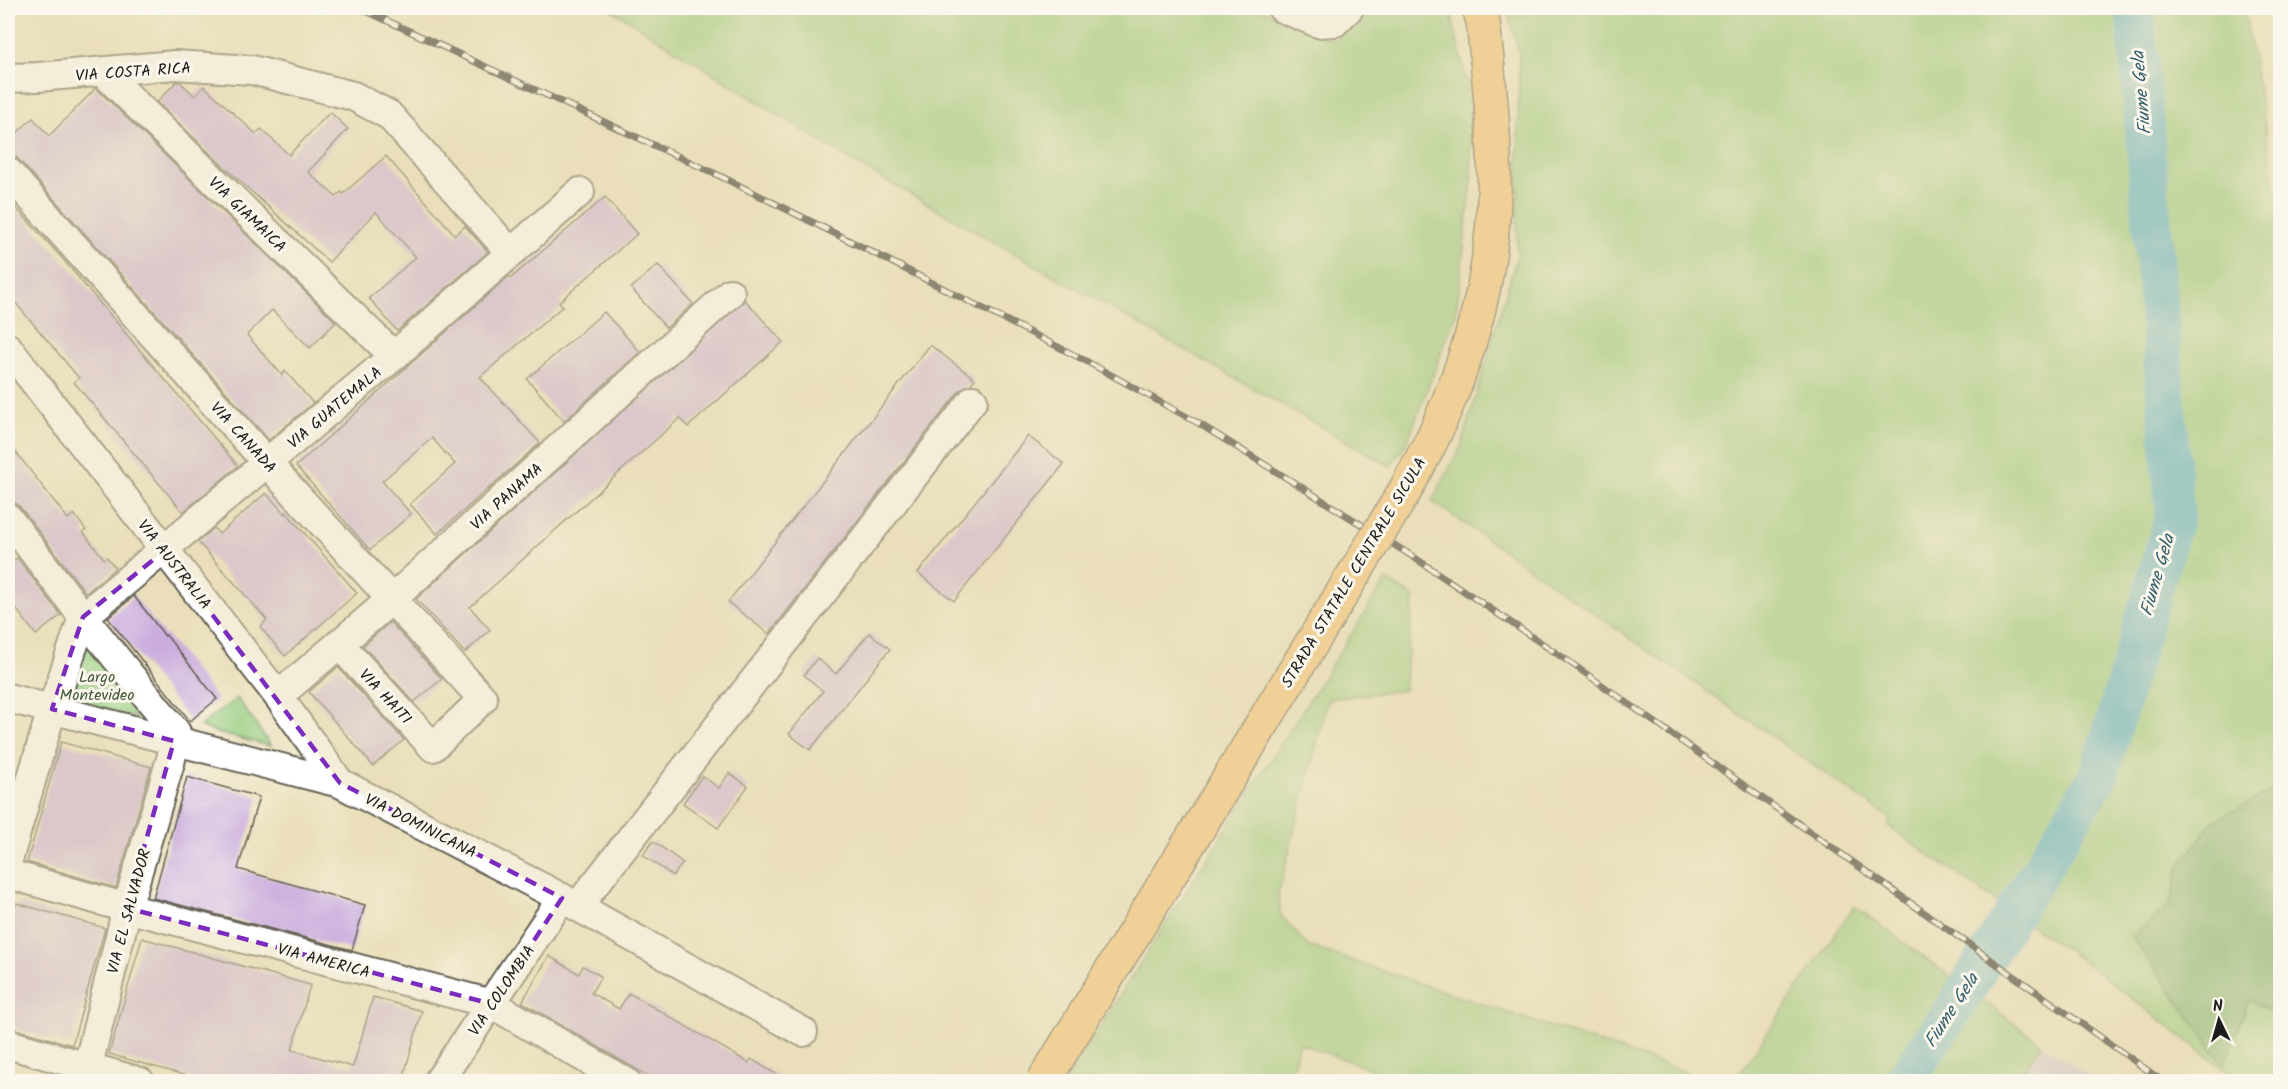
<svg xmlns="http://www.w3.org/2000/svg" width="2288" height="1089" viewBox="0 0 2288 1089" font-family="Kalam,sans-serif">
<style>
.industrial{fill:#cbbfd5}
.green{fill:#95cc7f;stroke:#58744e;stroke-width:1.5}
.forest{fill:#78b06e;stroke:#4a6645;stroke-width:1.5}
.lines{fill:none;stroke-linecap:round;stroke-linejoin:round}
.river{stroke:#4fafce;stroke-width:39}
.building{fill:#caadde}
.minor-casing{stroke:#646053;stroke-width:32}
.minor{stroke:#fff;stroke-width:28}
.rail-casing{stroke:#1c1c1c;stroke-width:7}
.rail{stroke:#fbf7ec;stroke-width:4.5;stroke-dasharray:14;stroke-linecap:butt}
.major-bridge-casing{stroke:#646053;stroke-width:36;stroke-linecap:butt}
.major-bridge{stroke:#f8bf6c;stroke-width:33}
.marked{fill:none;stroke:#7b2cbf;stroke-width:4.5;stroke-dasharray:12 8;stroke-linejoin:round}
.labels{text-anchor:middle;stroke-width:6;stroke-linejoin:round;paint-order:stroke}
.street-label{font-size:16px;fill:#1c1c1c;stroke:#fbf7ec}
.park-label{font-size:16px;fill:#465a3f;stroke:#fbf7ec}
.water-label{font-size:18px;font-style:italic;fill:#335e6c;stroke:#fbf7ec}
</style>
<rect width="100%" height="100%" fill="#fbf7ec"/>
<filter id="ink" filterUnits="userSpaceOnUse"><feTurbulence type="fractalNoise" baseFrequency=".0167" numOctaves="2"/><feDisplacementMap in="SourceGraphic" scale="12" xChannelSelector="R" yChannelSelector="G"/><feConvolveMatrix kernelMatrix="1 2 1 2 8 2 1 2 1" color-interpolation-filters="sRGB"/></filter>
<filter id="wash" filterUnits="userSpaceOnUse"><feTurbulence type="fractalNoise" baseFrequency=".008" numOctaves="4" result="noise"/><feDisplacementMap in="SourceGraphic" scale="24" xChannelSelector="R" yChannelSelector="G"/><feGaussianBlur stdDeviation="1.35" result="paint"/><feColorMatrix in="noise" values="0 0 0 0 0 0 0 0 0 0 0 0 0 0 0 0 0 1.4 0 .05"/><feComposite in="paint" operator="in"/></filter>
<g filter="url(#wash)">
<rect width="100%" height="100%" fill="#eadfba"/>
<path class="industrial" d="M2042,1044L2096,1081L2016,1082Z"/>
<g class="green">
<path d="M609,8H1257L1335,41L1360,8H1450L1469,93L1472,179L1456,313L1407,443L1390,466L855,163Z"/>
<path d="M1507,8H2244L2276,189L2280,191V861L2179,867L2170,905L2132,937L2224,1065L2249,1000L2280,1015V1081H2240L2087,964L1888,826L1891,819L1432,501L1461,447L1517,256L1519,54Z"/>
<path d="M1386,580L1414,597L1404,690L1328,699L1278,895L1281,916L1308,946L1713,1081H1402L1299,1043L1289,1081H1065Z"/>
<path d="M87,637L152,721L69,702Z"/>
<path d="M237,698L271,746L217,733L200,726Z"/>
<path d="M1854,906L2042,1044L2016,1081H1720L1741,1072Z"/>
</g>
<path class="forest" d="M2278,788L2279,860L2280,861V1015L2249,1000L2224,1065L2132,937L2170,905L2179,867L2212,822Z"/>
<g class="lines">
<path class="river" d="M1903,1082L1951,1014L2099,775L2175,514L2135,8"/>
</g>
<g id="blocks">
<g class="building">
<path d="M176,82H180L195,96L204,86L256,134L261,129L289,155L330,112L348,129L308,172L336,197L341,192L343,194L386,156L455,235L465,226L488,252L397,331L369,298L416,257L376,212L329,262L218,161L157,102Z"/>
<path d="M96,88L336,322L310,348L272,310L247,335L282,375L285,371L313,403L269,440L20,161L8,149V141L33,118L49,136Z"/>
<path d="M605,197L637,234L559,302L563,306L480,377L540,443L437,534L410,504L455,464L432,438L382,481L411,514L370,550L296,466L509,276L511,278Z"/>
<path d="M8,199L61,257L238,466L183,512L74,382L79,378L8,294Z"/>
<path d="M658,265L693,304L666,328L631,288Z"/>
<path d="M745,300L783,342L688,427L680,418L470,607L490,630L465,653L416,599Z"/>
<path d="M604,312L640,352L564,421L527,379Z"/>
<path d="M930,345L975,379L971,384L960,390L769,634L728,602Z"/>
<path d="M1028,436L1064,464L954,601L918,573Z"/>
<path d="M8,442L68,519L74,514L86,530L83,532L104,559L107,557L115,568L86,593L21,508L8,496Z"/>
<path d="M266,493L285,514L286,512L357,593L285,656L260,627L267,620L198,542L214,528L219,534Z"/>
<path d="M17,558L61,615L36,635L8,598V565Z"/>
<path d="M134,596L165,636L166,635L217,699L190,721L108,618Z"/>
<path d="M390,622L442,679L414,702L363,646Z"/>
<path d="M869,633L890,649L810,750L789,734L823,691L804,675L817,658L836,674Z"/>
<path d="M338,667L404,740L373,766L309,692Z"/>
<path d="M61,742L151,767L116,888L27,862Z"/>
<path d="M729,773L748,786L718,828L683,803L702,776L719,788Z"/>
<path d="M187,777L259,797L238,869L365,905L352,950L153,898Z"/>
<path d="M653,841L683,863L673,876L643,855Z"/>
<path d="M16,903L105,928L72,1045L8,1027V932Z"/>
<path d="M142,938L310,985L292,1050L353,1067L373,997L422,1011L402,1082H190L191,1077L109,1054Z"/>
<path d="M549,956L579,974L583,966L601,976L591,993L619,1009L629,993L749,1063L751,1059L789,1082H658L522,1002Z"/>
</g>
</g>
</g>
<g filter="url(#ink)">
<use href="#blocks" fill-opacity="0" stroke="#646053" stroke-width="1.5"/>
<g class="lines">
<defs>
<g id="minor">
<path d="M1282,8L1318,23L1335,22L1349,8"/>
<path d="M103,72L394,356"/>
<path d="M8,78L38,77L175,65L252,70L353,96L389,115L511,253"/>
<path d="M8,172L268,464L483,699L433,747L339,644"/>
<path d="M8,348L278,696L340,783"/>
<path d="M8,518L83,617L394,356L580,192"/>
<path d="M278,696L392,599L730,293"/>
<path d="M8,698L340,783L562,898L803,1032"/>
<path d="M8,860L52,709L83,617L176,732L171,759L127,908L84,1082"/>
<path d="M8,874L127,908L492,1004L626,1082"/>
<path d="M578,906L973,400"/>
<path d="M8,1044L140,1082"/>
<path d="M438,1082L562,898"/>
</g>
</defs>
<use href="#minor" class="minor-casing"/>
<use href="#minor" class="minor"/>
<defs>
<path id="rail" d="M360,8L720,176L862,247L1084,360L1198,423L1412,556L1568,661L2164,1082"/>
</defs>
<use href="#rail" class="rail-casing"/>
<use href="#rail" class="rail"/>
<defs>
<path id="major-bridge" d="M1043,1082L1406,489C1417,467 1430,446 1439,424C1470,354 1492,275 1494,199C1496,139 1489,80 1483,21L1479,8"/>
</defs>
<use href="#major-bridge" class="major-bridge-casing"/>
<use href="#major-bridge" class="major-bridge"/>
</g>
</g>
<path d="M0 0H2288V1089H0ZM164,551L340,783L562,898L492,1004L127,908L174,741L52,709L83,617Z" fill="#eadfba" fill-opacity=".55" fill-rule="evenodd"/>
<path class="marked" d="M164,551L340,783L562,898L492,1004L127,908L174,741L52,709L83,617Z"/>
<g class="labels">
<g class="street-label">
<text transform="translate(133 71) rotate(-4)" y="6">VIA COSTA RICA</text>
<text transform="translate(248 214) rotate(44)" y="6">VIA GIAMAICA</text>
<text transform="translate(334 407) rotate(-40)" y="6">VIA GUATEMALA</text>
<text transform="translate(244 437) rotate(48)" y="6">VIA CANADA</text>
<text transform="translate(506 496) rotate(-42)" y="6">VIA PANAMA</text>
<text transform="translate(175 564) rotate(52)" y="6">VIA AUSTRALIA</text>
<text transform="translate(1353 572) rotate(-59)" y="6">STRADA STATALE CENTRALE SICULA</text>
<text transform="translate(386 696) rotate(47)" y="6">VIA HAITI</text>
<text transform="translate(421 825) rotate(27)" y="6">VIA DOMINICANA</text>
<text transform="translate(128 911) rotate(-75)" y="6">VIA EL SALVADOR</text>
<text transform="translate(324 960) rotate(15)" y="6">VIA AMERICA</text>
<text transform="translate(501 990) rotate(-56)" y="6">VIA COLOMBIA</text>
</g>
<g class="park-label">
<text x="97" y="682">Largo<tspan x="97" dy="18">Montevideo</tspan></text>
</g>
<g class="water-label">
<text transform="translate(2141 93) rotate(-95)" y="6">Fiume Gela</text>
<text transform="translate(2157 575) rotate(-74)" y="6">Fiume Gela</text>
<text transform="translate(1951 1010) rotate(-57)" y="6">Fiume Gela</text>
</g>
</g>
<rect width="2288" height="1089" fill="none" stroke="#fbf7ec" stroke-width="30"/>
<g transform="translate(2219 1020) rotate(355)" stroke="#fbf7ec" stroke-width="4.5" paint-order="stroke">
<path d="M0-4.5L10 22L0 15L-10 22Z" fill="#1c1c1c"/>
<text y="-9" font-size="16" font-weight="bold" text-anchor="middle" fill="#1c1c1c">N</text>
</g>
</svg>
